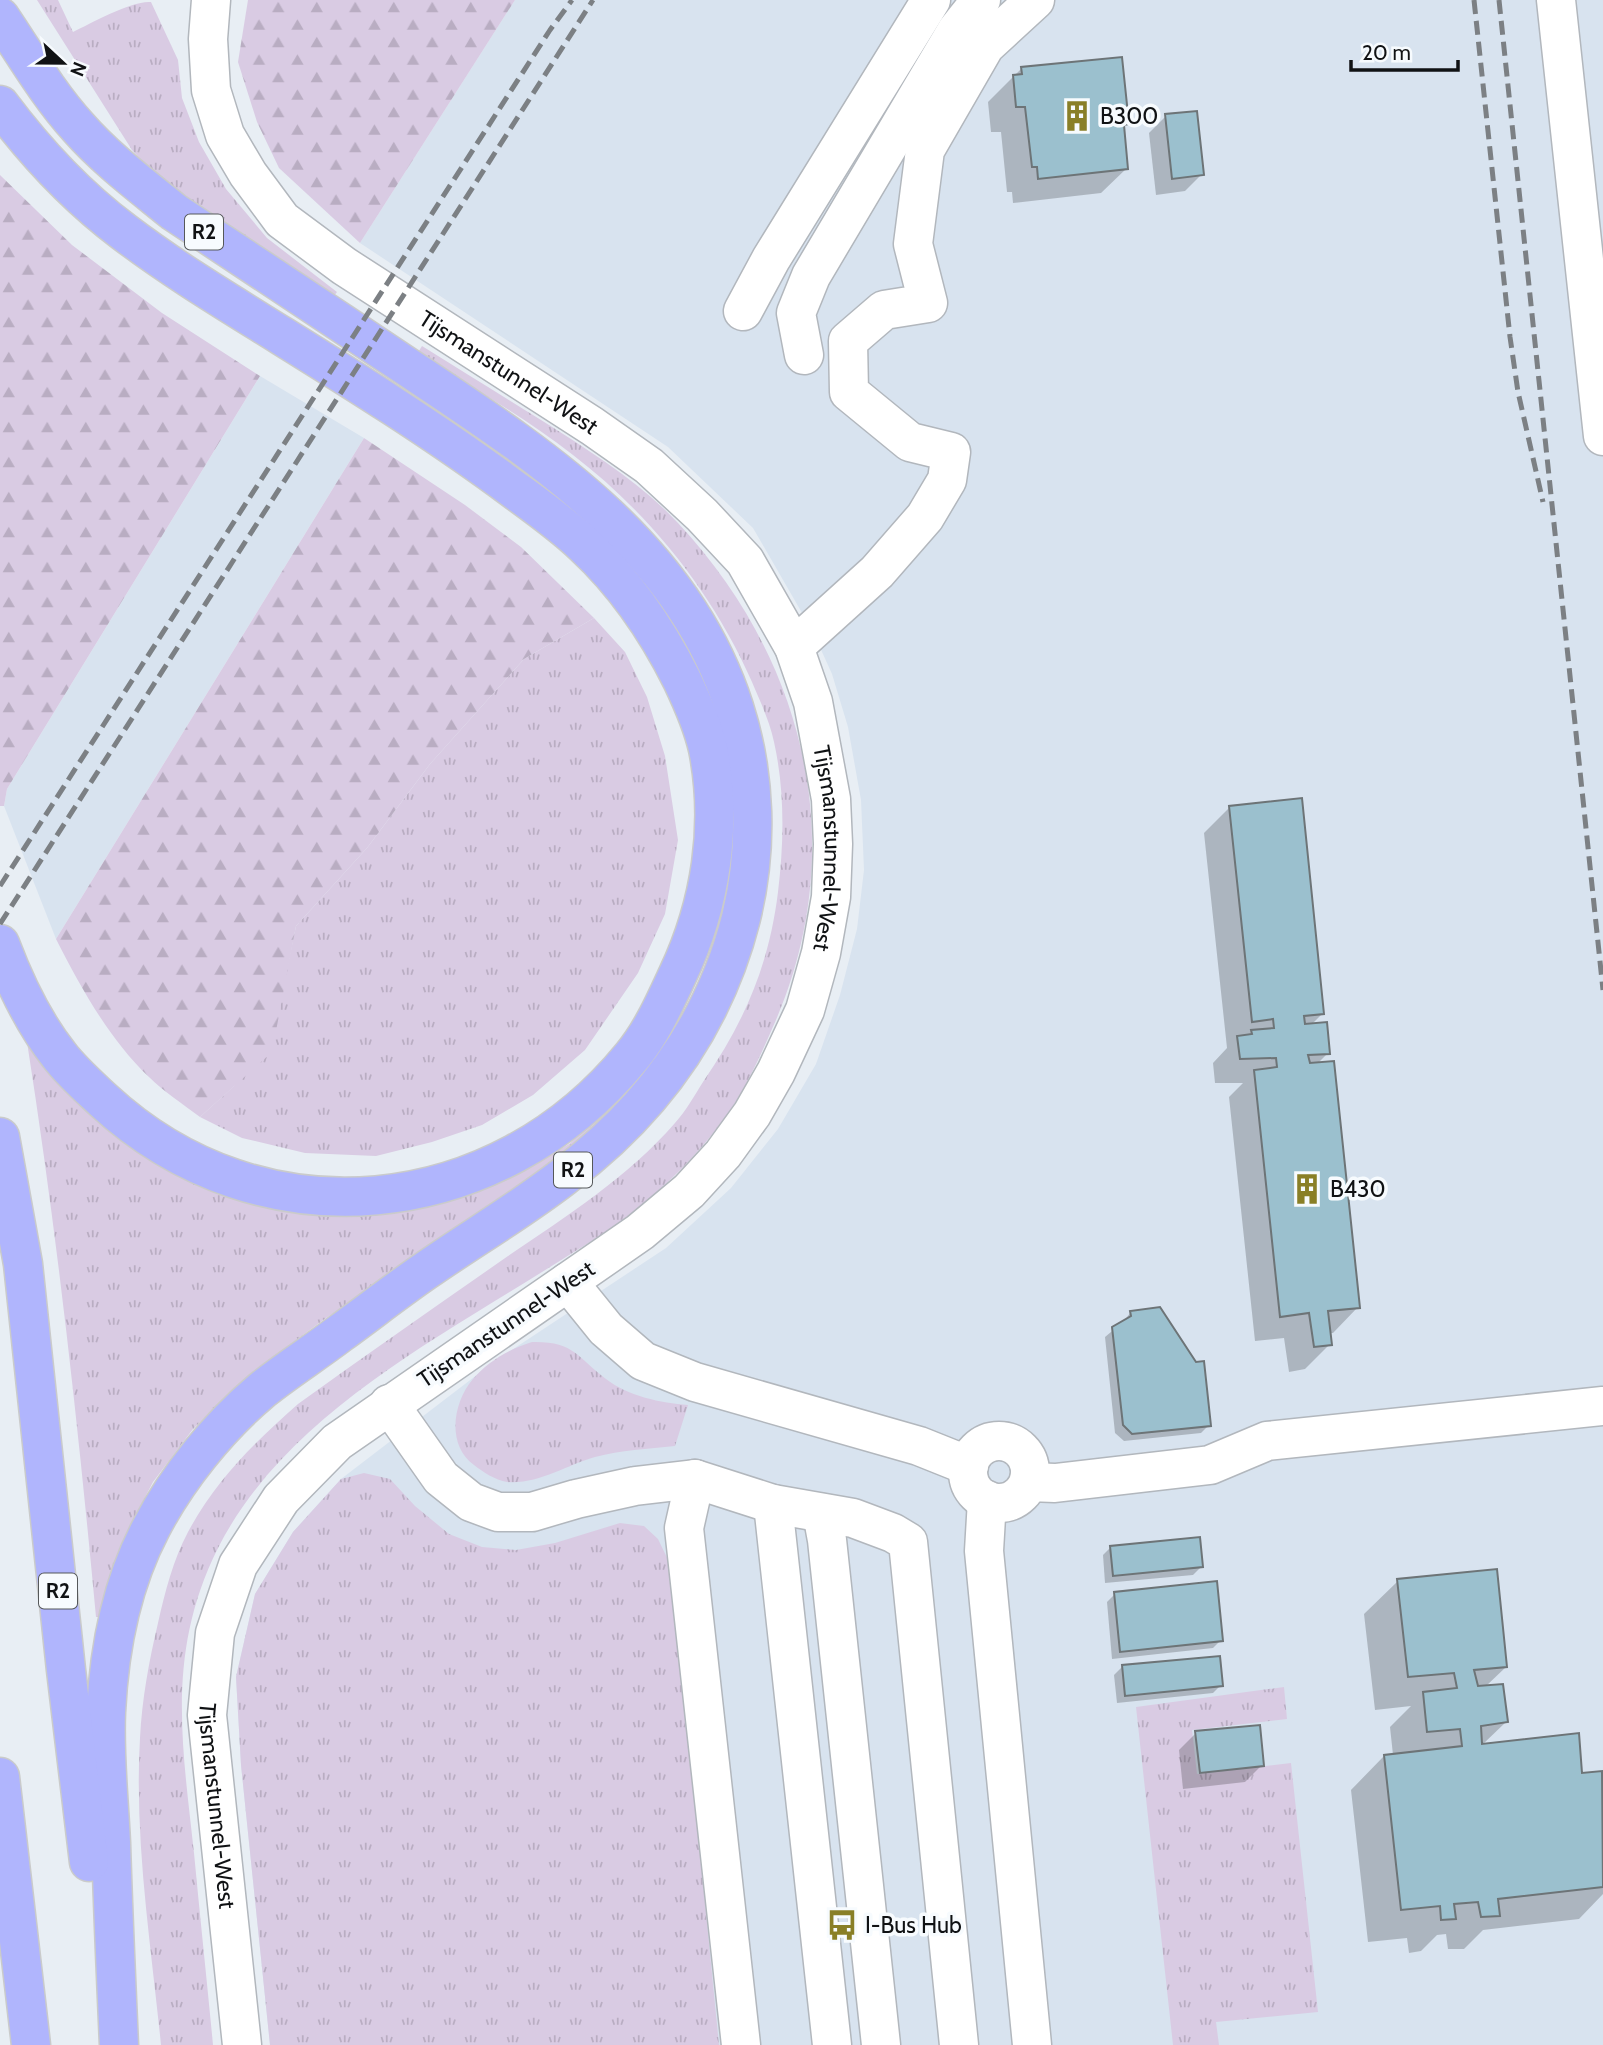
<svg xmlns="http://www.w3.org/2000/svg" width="1603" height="2045" viewBox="0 0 1603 2045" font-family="Cabin,sans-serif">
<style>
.built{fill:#d8e3ef}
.grass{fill:url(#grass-tufts)}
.forest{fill:url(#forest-firs)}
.shadow{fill:#0003}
.building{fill:#9bc0ce;stroke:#6d7477;stroke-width:2}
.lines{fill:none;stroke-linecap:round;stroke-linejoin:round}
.minor-casing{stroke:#b2b7bd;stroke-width:41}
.highway-casing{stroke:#cacbcb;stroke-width:41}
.minor{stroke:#fff;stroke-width:38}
.highway{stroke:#b0b5fd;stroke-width:38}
.rail{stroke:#7c8084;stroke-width:5;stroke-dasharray:14 7;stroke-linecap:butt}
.labels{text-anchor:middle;stroke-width:7;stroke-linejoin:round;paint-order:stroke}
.shield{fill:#f7fbfe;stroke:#55585a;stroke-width:2}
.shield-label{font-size:21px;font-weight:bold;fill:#101214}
.poi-label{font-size:23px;fill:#101214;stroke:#f7fbfe;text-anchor:start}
.street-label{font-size:23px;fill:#101214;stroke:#f7fbfe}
</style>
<defs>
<pattern id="grass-tufts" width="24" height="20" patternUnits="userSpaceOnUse" patternTransform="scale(1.75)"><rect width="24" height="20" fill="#d9cbe3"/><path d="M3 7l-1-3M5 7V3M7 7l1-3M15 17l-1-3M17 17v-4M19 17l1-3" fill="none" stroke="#b9adc2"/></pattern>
<pattern id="forest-firs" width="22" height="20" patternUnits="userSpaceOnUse" patternTransform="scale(1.75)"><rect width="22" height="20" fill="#d9cbe3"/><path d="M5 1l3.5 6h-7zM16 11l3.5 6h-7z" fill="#b9adc2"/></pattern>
</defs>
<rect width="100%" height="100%" fill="#e8eef4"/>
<g class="built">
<path d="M515,0H1603V2045H270L241,1765L236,1677L255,1594L293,1532L341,1479L495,1361L666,1248L731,1188L778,1129L816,1064L840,995L857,929L864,870L861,800L848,727L832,674L813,632L753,528L668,447L360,243Z"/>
<path d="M260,376L364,438L56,939L4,806L7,789Z"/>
</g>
<g class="grass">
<path d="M37,0H58L73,32C91,23 133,0 151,2L178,60L182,98L199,142L226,189L267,238L337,292L331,300L157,177L132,150Z"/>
<path d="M422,346C462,371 501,395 541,420C588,450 639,481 678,523C808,662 852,852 772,1029C758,1061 743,1095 721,1123C698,1154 669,1183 639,1207C612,1230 580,1248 550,1267C431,1342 284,1418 218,1548C166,1652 182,1743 194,1853C200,1917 207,1981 213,2045H161C151,1944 134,1840 140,1738C142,1699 149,1661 158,1623C165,1592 173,1560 188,1532C216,1480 254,1443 298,1404C367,1354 438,1305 508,1256C567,1216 628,1177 675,1123C686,1111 694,1096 703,1082C745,1021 769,965 778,892C784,843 785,791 774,742C770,722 760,701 752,682C713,593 650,514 573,455C524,417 470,386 417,354Z"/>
<path d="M396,389L519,467L589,523L617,548L692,649L737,823L730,898L701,999L617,1113L505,1201L326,1318L249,1375L193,1429L153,1482L130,1526L112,1577L104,1617H96C78,1424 57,1233 27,1042L169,1169L218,1193L265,1204L439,1203L475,1192L527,1169L569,1144L616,1102L647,1070L676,1030L701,977L719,923L726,871L690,674Z"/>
<path d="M594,618L625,652L647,697L665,756L678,840L665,914L638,973L585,1050L533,1095L482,1125L432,1142L376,1156L305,1153L242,1138L200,1117L234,1086L285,979L296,926L367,848L430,764L524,659Z"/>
<path d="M532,1342C574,1341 577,1357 606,1379C628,1396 661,1403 688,1405L675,1446C648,1449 621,1450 595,1457C567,1465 536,1485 507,1482C495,1480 483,1472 474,1465C446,1445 453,1402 473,1379C487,1362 511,1348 532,1342Z"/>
<path d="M364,1473L390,1479L415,1506L449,1534L482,1547L516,1550L555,1543L620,1523L644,1526L658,1539L672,1568L719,2045H270L241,1765L236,1677L255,1594L293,1532L341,1479Z"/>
<path d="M1284,1687L1287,1719L1192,1730L1197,1774L1291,1763L1318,2012L1216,2022L1219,2045H1173L1136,1707Z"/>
</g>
<g class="forest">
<path d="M248,0H515L360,243L279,168L257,122L238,62Z"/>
<path d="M0,175L72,245L162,313L260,376L7,789L4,806H0Z"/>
<path d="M364,438L465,505L521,547L594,618L524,659L430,764L367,848L296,926L272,1052L200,1117C183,1104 164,1092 149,1077C109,1039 81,988 56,939Z"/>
</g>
<g class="shadow">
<path d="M1022,68L1127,123L1122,128L1127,168L1101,193L1013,203L1012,192H1007L1001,132H991L988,102Z"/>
<path d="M1166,116L1202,174L1185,191L1156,195L1149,133Z"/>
<path d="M1230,807L1323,1013L1310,1026L1328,1053L1317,1064L1358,1307L1333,1333H1329L1330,1344L1305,1369L1289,1372L1284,1338L1255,1341L1229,1097L1243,1083H1215L1213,1063L1227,1048L1204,833Z"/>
<path d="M1131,1312L1209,1425L1201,1433L1124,1441L1115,1433L1105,1337L1123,1322Z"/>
<path d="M1111,1547L1201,1567L1193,1575L1105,1583L1103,1555Z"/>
<path d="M1398,1581L1506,1667L1485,1687L1506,1722L1482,1745L1581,1775L1600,1773L1603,1800V1894L1579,1919L1483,1930L1464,1949H1448L1446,1934L1437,1935L1421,1951L1409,1953L1407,1938L1368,1942L1351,1790L1384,1756L1393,1755L1390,1727L1411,1706L1375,1710L1364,1614Z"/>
<path d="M1115,1594L1221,1640L1213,1648L1112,1659L1107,1602Z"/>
<path d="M1122,1667L1221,1685L1213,1693L1117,1703L1114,1675Z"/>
<path d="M1196,1733L1262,1765L1245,1782L1183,1789L1179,1750Z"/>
</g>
<g class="building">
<path d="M1122,57L1129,124L1124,125L1128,169L1038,179L1037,167H1032L1025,107H1016L1013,75L1022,74L1021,67Z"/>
<path d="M1197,111L1204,175L1172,179L1165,114Z"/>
<path d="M1302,798L1324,1014L1304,1016L1305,1024L1327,1022L1330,1054L1308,1055L1310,1063L1334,1061L1360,1308L1328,1311L1332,1345L1314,1347L1309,1313L1280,1317L1254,1070L1277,1067L1276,1058L1240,1059L1237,1036L1252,1034L1251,1030L1274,1028L1273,1019L1252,1022L1229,806Z"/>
<path d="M1160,1307L1196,1362L1204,1361L1211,1426L1132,1434L1123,1425L1112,1327L1131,1316L1130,1311Z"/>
<path d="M1200,1537L1203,1567L1113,1576L1110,1546Z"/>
<path d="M1497,1569L1507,1667L1474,1670L1478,1686L1503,1684L1508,1722L1481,1726L1482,1744L1579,1733L1582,1773L1602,1771L1603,1887L1498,1899L1500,1916L1481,1917L1478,1902L1454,1904L1456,1919L1441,1920L1440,1906L1401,1910L1384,1755L1462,1746L1460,1729L1427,1732L1423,1692L1457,1688L1454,1673L1408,1677L1397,1579Z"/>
<path d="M1217,1581L1223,1641L1120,1652L1114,1592Z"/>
<path d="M1220,1656L1223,1686L1125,1696L1122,1665Z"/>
<path d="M1260,1725L1264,1766L1200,1773L1195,1731Z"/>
</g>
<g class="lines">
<defs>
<g id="minor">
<path id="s1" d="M211,0L208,39L211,90L225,135L248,174L282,220L344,266L592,426L649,466L702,515L745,561L794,647L813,702L831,799L833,844L831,897L821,953L805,1010L776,1072L752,1114L723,1154L689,1191L640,1232L337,1442L281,1499L238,1565L215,1633L207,1715L242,2045"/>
<path d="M1556,0L1603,436"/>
<path d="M743,311L771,259L931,0"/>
<path d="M804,355L796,313L811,276L957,30L981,0"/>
<path d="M794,647L877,572L925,517L947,480L951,452L910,442L849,392L848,341L884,310L928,303L913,244L925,150L985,46L1035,0"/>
<path d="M568,1282L606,1329L643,1361L695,1382L919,1446L969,1466"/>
<path d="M389,1404L441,1478L471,1502L498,1512H532L576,1499L635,1486L695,1479L773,1504L853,1518L893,1533L908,1542L959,2045"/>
<circle cx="999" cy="1472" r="31"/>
<path d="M695,1479L684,1528L741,2045"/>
<path d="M1029,1482L1055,1483L1210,1465L1267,1441L1603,1406"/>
<path d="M987,1500L984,1551L1032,2045"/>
<path d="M773,1504L832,2045"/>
<path d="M822,1513L827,1540L881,2045"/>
</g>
<g id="highway">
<path d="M0,17C25,54 48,94 78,127C106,159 141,185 174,212C254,265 333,317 412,370C544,458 683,548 734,707C756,775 758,848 741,918C714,1025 651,1111 563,1177C519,1211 471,1239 425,1271C396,1291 368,1313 339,1334C314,1353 287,1370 262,1390C218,1427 177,1478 151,1528C122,1583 109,1650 106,1712C104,1755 109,1800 111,1843C113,1910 116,1978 119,2045"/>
<path d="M0,105C36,153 76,196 124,232C174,270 229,303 282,336C356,382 431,429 501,480C529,501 559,521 584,545C625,583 657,630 682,680C692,701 703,726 708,749C723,825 711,904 678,974C665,1002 652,1032 632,1056C497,1222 262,1247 103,1100C88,1086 71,1071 59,1055C33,1022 15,984 0,944"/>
<path d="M0,1137L23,1264L66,1670L89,1862"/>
<path d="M0,1777L31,2045"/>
</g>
</defs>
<use href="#minor" class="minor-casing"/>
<use href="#highway" class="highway-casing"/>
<use href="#minor" class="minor"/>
<use href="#highway" class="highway"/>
<g class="rail">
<path d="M1474,0L1510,337L1518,392L1543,502"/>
<path d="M1499,0L1603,990"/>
<path d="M0,886L550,30L572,0"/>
<path d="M0,924L593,0"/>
</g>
</g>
<defs>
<symbol id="building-bare" viewBox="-9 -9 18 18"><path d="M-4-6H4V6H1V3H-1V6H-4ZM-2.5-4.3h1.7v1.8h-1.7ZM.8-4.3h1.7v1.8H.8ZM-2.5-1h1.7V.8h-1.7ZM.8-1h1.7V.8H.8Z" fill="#897f27" stroke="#f7fbfe" stroke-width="2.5" paint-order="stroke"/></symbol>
<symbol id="bus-bare" viewBox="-9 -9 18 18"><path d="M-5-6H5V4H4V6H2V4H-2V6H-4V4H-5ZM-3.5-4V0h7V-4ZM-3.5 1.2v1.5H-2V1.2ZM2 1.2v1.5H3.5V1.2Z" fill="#897f27" stroke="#f7fbfe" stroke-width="2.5" paint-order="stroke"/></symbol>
</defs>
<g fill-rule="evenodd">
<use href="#building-bare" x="1055" y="94" width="44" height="44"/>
<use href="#building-bare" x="1285" y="1167" width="44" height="44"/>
<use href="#bus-bare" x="820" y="1903" width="44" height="44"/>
</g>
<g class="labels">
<g class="shield">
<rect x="185" y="214.5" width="38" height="35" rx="5"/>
<rect x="554" y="1152.5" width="38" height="35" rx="5"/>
<rect x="39" y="1573.5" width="38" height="35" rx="5"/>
</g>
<g class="shield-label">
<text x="204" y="239">R2</text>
<text x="573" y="1177">R2</text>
<text x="58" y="1598">R2</text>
</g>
<g class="poi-label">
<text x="1100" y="124">B300</text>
<text x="1330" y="1197">B430</text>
<text x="865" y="1933">I-Bus Hub</text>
</g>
<g class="street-label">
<text dy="8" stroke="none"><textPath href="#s1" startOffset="513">Tijsmanstunnel-West</textPath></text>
<text dy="8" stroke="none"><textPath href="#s1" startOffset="1122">Tijsmanstunnel-West</textPath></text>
<text transform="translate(506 1324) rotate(-34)" y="8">Tijsmanstunnel-West</text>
<text dy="8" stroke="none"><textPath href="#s1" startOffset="2340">Tijsmanstunnel-West</textPath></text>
</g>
</g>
<g transform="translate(63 63) rotate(112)" stroke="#f7fbfe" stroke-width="5" paint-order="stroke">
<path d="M0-5L12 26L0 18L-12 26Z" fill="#101214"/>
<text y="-10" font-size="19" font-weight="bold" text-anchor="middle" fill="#101214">N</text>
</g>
<path d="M1351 60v10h107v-10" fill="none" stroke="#101214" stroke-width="3.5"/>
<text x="1362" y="60" font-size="21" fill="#101214" stroke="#f7fbfe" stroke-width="5" paint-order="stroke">20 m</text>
</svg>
